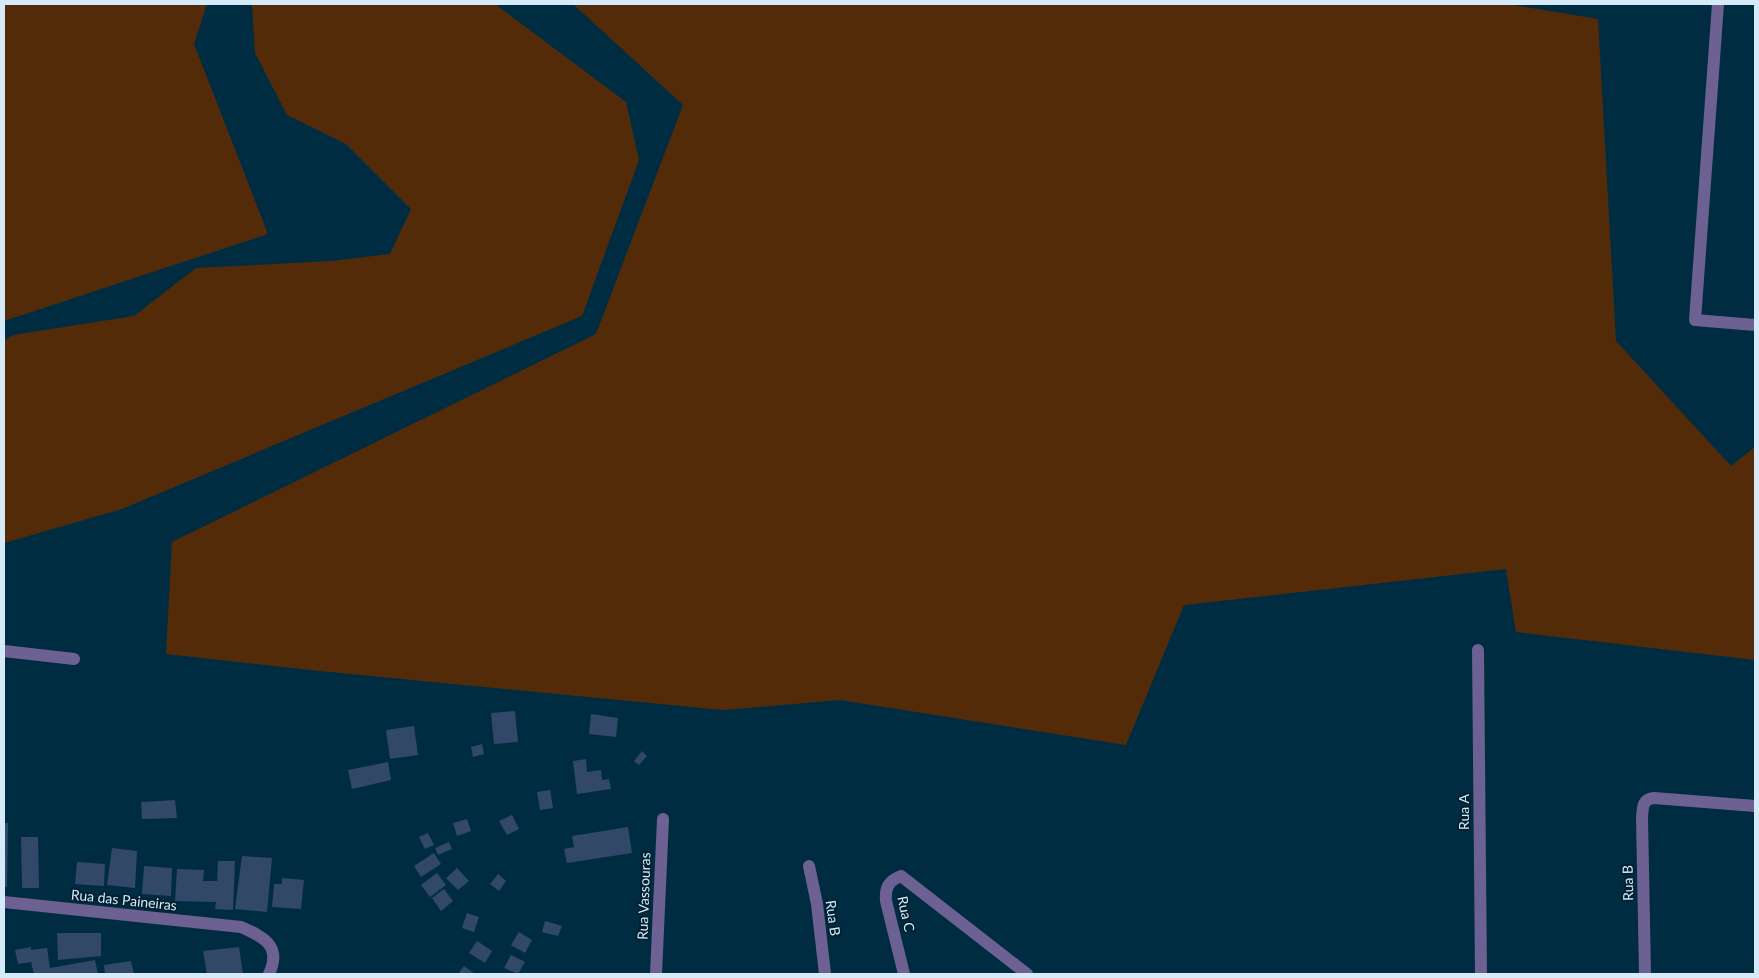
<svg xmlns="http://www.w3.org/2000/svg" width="1759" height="978" viewBox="0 0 1759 978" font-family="Lato,sans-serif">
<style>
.green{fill:#542b08}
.building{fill:#314868}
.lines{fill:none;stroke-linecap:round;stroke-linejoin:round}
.street{stroke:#6d6092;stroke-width:12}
.labels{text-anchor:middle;stroke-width:4;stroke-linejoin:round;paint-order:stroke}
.street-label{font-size:14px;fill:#d5ebf9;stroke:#012132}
</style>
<rect width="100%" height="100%" fill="#002c42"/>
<g class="green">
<path d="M4,4H207L194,44L268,234L4,321Z"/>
<path d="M252,4H495L626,102L639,160L582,316L122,509L4,543V341L13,335L134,316L196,268L331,261L390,254L411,209L346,144L287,115L255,53Z"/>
<path d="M573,4H1507L1598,19L1616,341L1731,466L1755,447V660L1516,632L1506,569L1184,605L1126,745L840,700L723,710L320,671L166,654L172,542L596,334L683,105Z"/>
</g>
<g class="building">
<path d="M515,711L518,742L494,744L491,713Z"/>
<path d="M591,714L618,718L616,737L589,734Z"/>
<path d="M414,726L418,755L390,759L386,730Z"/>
<path d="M482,744L484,754L473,757L471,747Z"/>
<path d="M642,751L647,756L639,765L634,761Z"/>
<path d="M586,759L587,772L601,770L602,780L609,779L611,789L577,794L573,761Z"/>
<path d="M388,762L391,780L352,789L348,770Z"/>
<path d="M550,790L553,808L540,810L537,792Z"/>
<path d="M175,800L177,818L142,819L141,802Z"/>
<path d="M512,815L519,829L507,835L499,821Z"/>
<path d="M467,819L471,831L457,836L453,823Z"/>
<path d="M4,823H8L7,887H4Z"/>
<path d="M628,827L632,853L567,863L564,849L574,847L572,836Z"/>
<path d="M428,833L434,845L425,849L419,837Z"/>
<path d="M21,837H38L39,888H22Z"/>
<path d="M449,842L452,849L438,855L435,848Z"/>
<path d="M112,848L137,851L135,888L107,885Z"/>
<path d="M434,853L441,864L421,877L414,866Z"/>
<path d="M242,856L272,858L267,912L235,909Z"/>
<path d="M218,861H235L233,910L215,909L216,902L175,901L177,869L204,870L203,881H217Z"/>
<path d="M77,862L105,864L104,886L75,884Z"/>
<path d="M144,866L172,868L171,896L142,894Z"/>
<path d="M457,868L469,881L458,890L446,878Z"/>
<path d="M437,873L446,885L430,897L421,885Z"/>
<path d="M498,874L506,881L499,891L490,884Z"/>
<path d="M282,878L304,880L301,909L272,907L274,884H282Z"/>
<path d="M444,889L453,901L441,911L432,898Z"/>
<path d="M467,913L479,917L474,932L462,928Z"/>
<path d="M545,921L562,926L558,936L542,932Z"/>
<path d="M519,932L532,940L525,953L511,945Z"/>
<path d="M57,933H101V956L58,960Z"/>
<path d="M477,941L492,951L485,963L469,953Z"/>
<path d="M31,947V950L47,948L50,968L95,960L98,974H34L31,962L18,964L15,950Z"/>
<path d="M239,947L243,974H207L203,951Z"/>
<path d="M511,955L525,962L518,974L504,968Z"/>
<path d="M131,961L134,974H105L104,965Z"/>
<path d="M464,966L475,974H458Z"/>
</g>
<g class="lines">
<g class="street">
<path d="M1718,4L1695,320L1755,325"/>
<path d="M1478,650L1481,974"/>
<path d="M4,651L74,659"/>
<path d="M809,866L817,904L825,974"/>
<path d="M4,902L241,927C264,937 282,946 269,974"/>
<path d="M656,974L663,819"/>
<path d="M904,974L886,901C885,888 888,881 901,876L1027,974"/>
<path d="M1645,974L1642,817C1643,808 1642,799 1654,798L1755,806"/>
</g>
</g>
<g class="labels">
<g class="street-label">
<text transform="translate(1464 812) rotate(-90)" y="5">Rua A</text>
<text transform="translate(1628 883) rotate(-91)" y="5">Rua B</text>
<text transform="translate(644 896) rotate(-88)" y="5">Rua Vassouras</text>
<text transform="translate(124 900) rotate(6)" y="5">Rua das Paineiras</text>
<text transform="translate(906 914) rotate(78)" y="5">Rua C</text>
<text transform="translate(833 918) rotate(82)" y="5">Rua B</text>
</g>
</g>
<rect width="1759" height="978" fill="none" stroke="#d5ebf9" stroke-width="10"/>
</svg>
